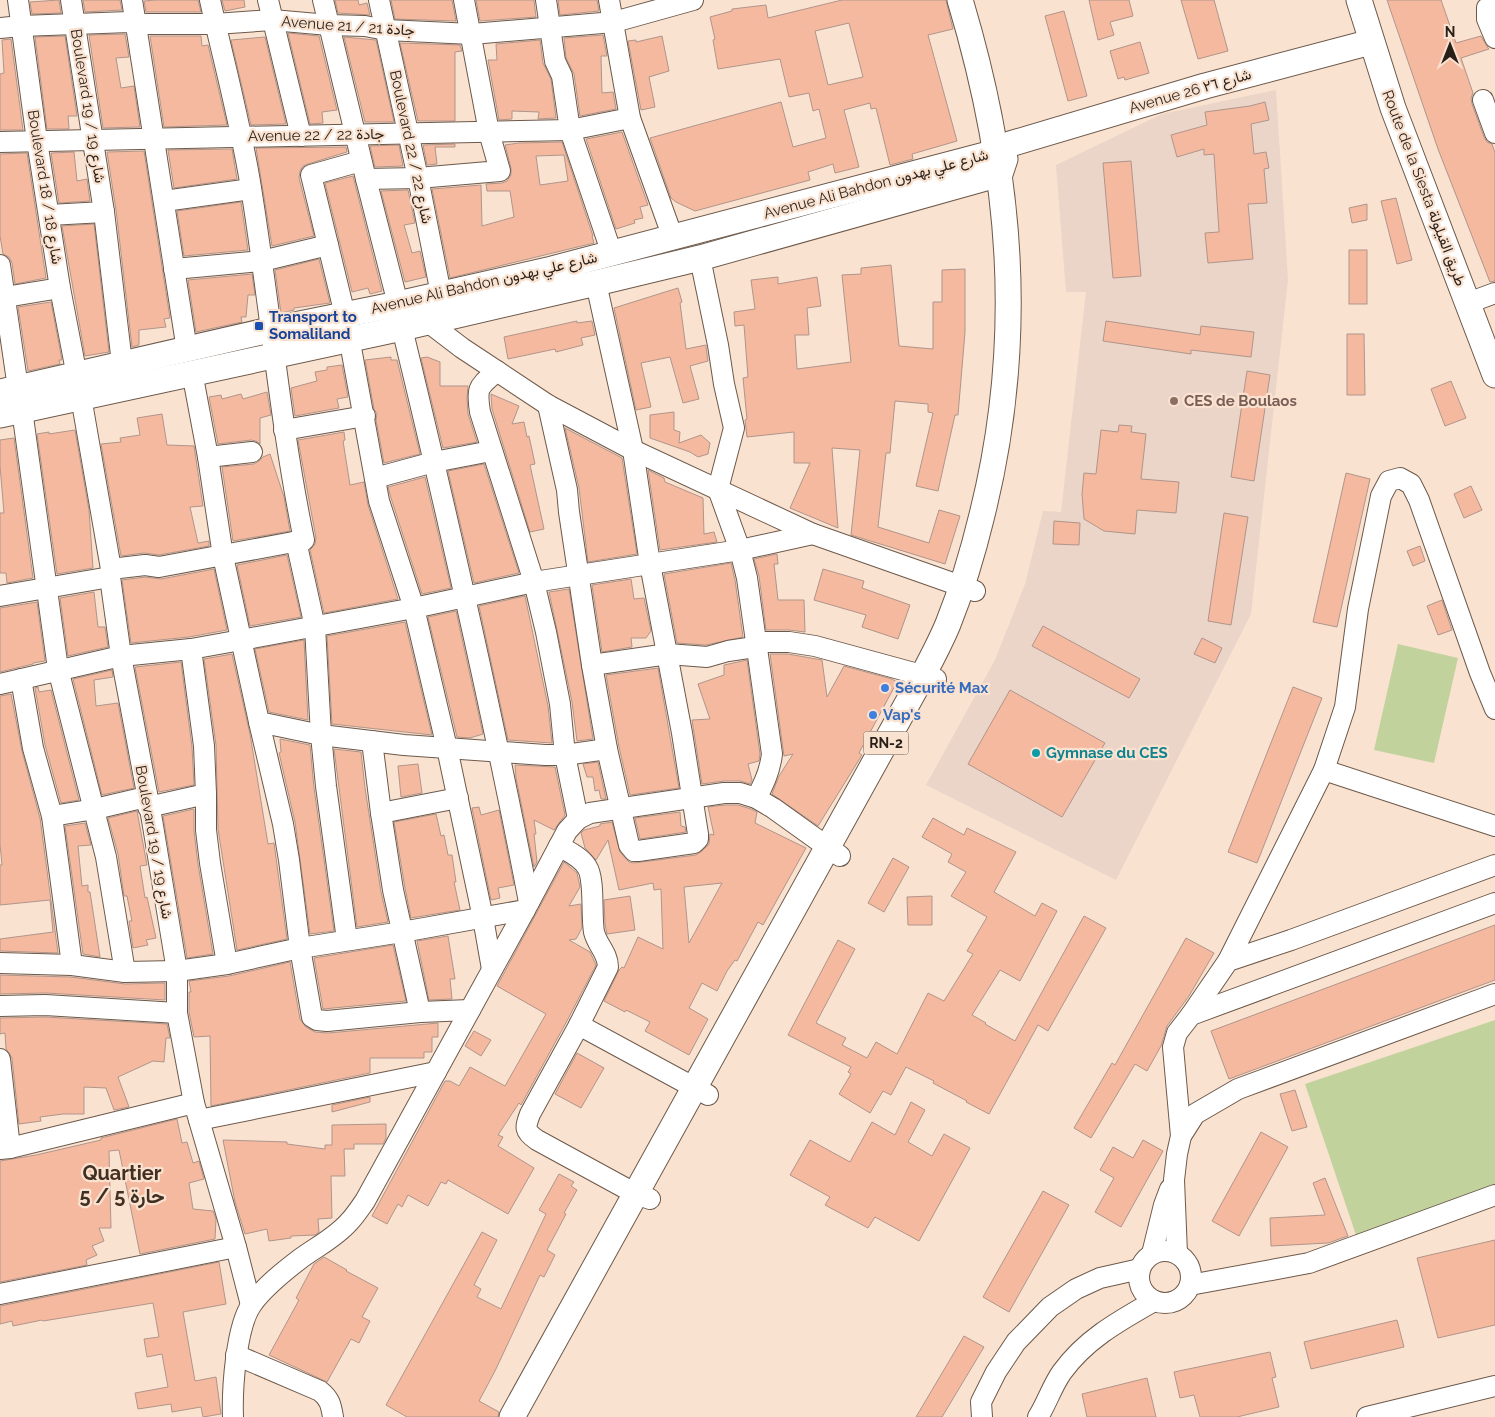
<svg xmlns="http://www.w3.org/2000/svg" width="1495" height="1417" viewBox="0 0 1495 1417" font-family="Raleway,Vazirmatn,sans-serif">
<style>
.education{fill:#ebd4c8}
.green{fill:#c2d29d}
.building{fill:#f5b9a0;stroke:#b0958a;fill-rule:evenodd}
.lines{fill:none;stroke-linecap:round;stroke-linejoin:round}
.minor-casing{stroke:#6d594a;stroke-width:22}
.major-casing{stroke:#6d594a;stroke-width:27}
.minor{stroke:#fff;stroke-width:20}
.major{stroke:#fff;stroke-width:25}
.transit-dot{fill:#1a4fb4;stroke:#fae2d0;stroke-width:2}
.education-dot{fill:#8d6e63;stroke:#fae2d0;stroke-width:2}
.shop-dot{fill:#3f7fe0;stroke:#fae2d0;stroke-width:2}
.culture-dot{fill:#0f9aa8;stroke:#fae2d0;stroke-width:2}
.labels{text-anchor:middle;stroke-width:4.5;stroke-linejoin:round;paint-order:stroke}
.shield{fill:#fae2d0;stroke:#675a50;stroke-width:1}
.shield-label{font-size:14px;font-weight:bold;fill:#281f19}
.street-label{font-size:15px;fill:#281f19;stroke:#fae2d0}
.transit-label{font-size:15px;font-weight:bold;fill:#164399;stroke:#fae2d0;text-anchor:start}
.education-label{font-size:15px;font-weight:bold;fill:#785e54;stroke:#fae2d0;text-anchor:start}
.shop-label{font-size:15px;font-weight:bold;fill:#366cbe;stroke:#fae2d0;text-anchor:start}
.culture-label{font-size:15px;font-weight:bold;fill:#0d838f;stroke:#fae2d0;text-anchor:start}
.district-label{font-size:20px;font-weight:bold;fill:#412f21;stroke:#fae2d0}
</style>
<rect width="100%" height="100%" fill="#fae2d0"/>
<path class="education" d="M1276,90L1288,280L1251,614L1116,880L926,785L995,660L1025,584L1043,511L1061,512L1086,292H1066L1056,165L1162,114Z"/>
<g class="green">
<path d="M1398,644L1458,658L1434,763L1374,750Z"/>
<path d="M1495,1020V1189L1356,1235L1305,1084Z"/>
</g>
<g class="building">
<path d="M59,0L61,13L32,14L30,2Z"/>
<path d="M83,0H120L122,10L85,12Z"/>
<path d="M155,0H198L201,12H146L144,1Z"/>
<path d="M222,0H244L245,7L225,11Z"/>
<path d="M335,0H358L359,5L367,3L370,15L338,13Z"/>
<path d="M391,0H452L456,21L395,19Z"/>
<path d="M476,0H534L536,17L480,21Z"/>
<path d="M558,0H597L599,11L560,15Z"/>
<path d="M842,0H946L953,29L928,35L957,141L912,154L913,159L890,165L876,108L871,109L870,103L844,110L859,167L835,173L833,164L808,172L810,180L695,211L676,202L671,198L650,138L781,102L793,147L826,138L819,109L813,111L809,93L789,97L780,59L718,69L713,40L715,39L710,17L732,11V9L766,5L768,18ZM849,23L863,77L828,85L815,31Z"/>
<path d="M1089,0H1129L1133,16L1110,22L1114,35L1098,40Z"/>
<path d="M1181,0H1214L1228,51L1198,59Z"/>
<path d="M1387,0H1441L1456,43L1481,36L1488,48L1489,49L1461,58L1473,93L1471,98L1472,104L1484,137L1487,142L1492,144L1495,153V281L1490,282L1438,149Z"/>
<path d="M1064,11L1087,96L1068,101L1045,16Z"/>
<path d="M288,33L319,36L337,110L322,112L323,123L310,124Z"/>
<path d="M125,34L129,57L116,58L121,88L134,86L140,127L103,128L89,35Z"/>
<path d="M603,35L607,56H601L602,93L613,92L616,109L580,116L574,74L566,58L564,38Z"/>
<path d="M65,36L77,116H68L69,129H47L35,37Z"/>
<path d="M150,36H201L202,46L208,45L227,125L164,127Z"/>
<path d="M662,36L669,71L649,77L655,107L641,110L628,41L636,40V42Z"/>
<path d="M265,37L286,124L251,125L231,40Z"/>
<path d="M344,37L376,40L394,122H365Z"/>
<path d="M11,39L23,130H0V74L4,73L2,40Z"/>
<path d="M540,40L543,63L551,79L556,118L538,119L539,112L512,111V119L499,120L488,60H497L496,44Z"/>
<path d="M1140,42L1149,73L1125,80L1124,77L1118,79L1110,51Z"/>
<path d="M400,43L460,45L462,51L455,52V121H418Z"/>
<path d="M1265,102L1269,120L1251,124L1254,154L1266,152L1269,168L1264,169L1267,203L1248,204L1253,259L1208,263L1205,233L1219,232L1214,154L1204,155V149L1177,157L1171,135L1207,125L1205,112L1250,106Z"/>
<path d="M622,132L648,205L640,207L643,218L634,220L635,223L616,229L586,139Z"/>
<path d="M562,142L593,236H592L594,243L450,278L432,189L481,185L482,226L514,217L510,191H487L486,184L502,183L507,181L511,175V168L505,145L519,143ZM564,155L568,181L540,185L536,156Z"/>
<path d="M455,144V147H435L437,164L427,165L423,145Z"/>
<path d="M399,145L403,166L375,167L370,146Z"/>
<path d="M346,147L347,152L308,164L303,166L300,171L299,178L314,236L272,246L256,148Z"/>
<path d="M232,149L237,179L174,188L168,150Z"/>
<path d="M144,151L170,318L164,319L166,327L139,330V345L132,347L116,210L107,152Z"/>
<path d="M74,152L77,181L87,179L90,201L59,203L51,153Z"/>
<path d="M27,153L46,278L15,284L12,263L9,257L3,254L0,236V154Z"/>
<path d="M1131,161L1141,276L1113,278L1103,163Z"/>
<path d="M353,176L382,291L370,294L368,288L352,292L325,183Z"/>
<path d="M408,190L415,223L404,225L412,253L420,251L426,277L405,282L381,191Z"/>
<path d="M1396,198L1412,260L1397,264L1381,201Z"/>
<path d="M241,202L248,250L184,256L177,211Z"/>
<path d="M1367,204V220L1352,223L1349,208Z"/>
<path d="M94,224L109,352L85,356L62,226Z"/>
<rect x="1349" y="250" width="18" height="54"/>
<path d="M319,259L330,303L294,308V310L281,313L275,270Z"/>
<path d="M891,265L899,346L933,349V302H942V270L965,269V332L958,415H955L938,491L916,486L933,413L928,412V404L895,401L890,453H886L878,527L929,543L939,510L960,516L945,564L851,535L860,450L832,448L838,528L790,508L810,463H794V432L747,437L745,420L747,419L743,378L748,377L744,325L735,326L734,312L755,309L751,280L778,277V284L817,277L821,306L807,308L809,335H795L797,369L851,362L842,275L861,274V268Z"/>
<path d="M252,274L255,295H248L246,317H241L242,322L196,332L188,280Z"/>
<path d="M678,288L682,302L680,303L686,349L706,345V347L708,361L690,366L699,399L683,403L670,357L641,363L651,407L636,410L614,308Z"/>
<path d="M51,302L62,360H59L60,364L28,371L18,307Z"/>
<path d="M577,321V323L592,321L595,335L581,338L583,345L556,352L555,349L508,359L504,337Z"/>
<path d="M1106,321L1200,335L1201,326L1254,332L1251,357L1191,350V354L1103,341Z"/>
<path d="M1347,334H1364L1365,395H1347Z"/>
<path d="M391,357V360H397L420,454L384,463L376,420L377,414L374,409L365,360Z"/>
<path d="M427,357L440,362V386H468L467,398L468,414L477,442L443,448L421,358Z"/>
<path d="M342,365L348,397L337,399L339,408L295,416L291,388L317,381L315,372L327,370V367Z"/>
<path d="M1247,371L1270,375L1254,481L1231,477Z"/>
<path d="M1451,381L1466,418L1445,426L1431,389Z"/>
<path d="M267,392L271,415L260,418V444L256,441L251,440L218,444L209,397L221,395L222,399L241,394L243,399Z"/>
<path d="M491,394L519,406L512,424L524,422L527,437L529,436L535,464L530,465L544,529L530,532L492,409Z"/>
<path d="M674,412V430L680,432L679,443L701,435L710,443L708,454L698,457L690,452L650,438V415Z"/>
<path d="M162,414L167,445L194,446L203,506L190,507L198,543L209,541V546L159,555L144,553L121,556L101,444L121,442L120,438L140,435L137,418Z"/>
<path d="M1119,425L1132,426L1131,432L1146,434L1141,479L1179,482L1176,513L1137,510L1135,534L1104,531L1084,519L1082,494L1084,473L1096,474L1101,430L1118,432Z"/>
<path d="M565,428L622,458L637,554L588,562L579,488Z"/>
<path d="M75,430L89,510L93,568L57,574L37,434L49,432V434Z"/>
<path d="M344,432L345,440L343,441L350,485L364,482L368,505L398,599L324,613L310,550L315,544L316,538L298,440Z"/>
<path d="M14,438L33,578L7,583L6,573H0V513H4L0,466V440Z"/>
<path d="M270,454L284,497L290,531L233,541L222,467L254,464L259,461L263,457Z"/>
<path d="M484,464L519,573L474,583L448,471Z"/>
<path d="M648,470L664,478L665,482L703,498L704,534L714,532L717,542L660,550Z"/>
<path d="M1346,473L1370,479L1337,627L1313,622Z"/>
<path d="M425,477L451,588L422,594L391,498L388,487Z"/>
<path d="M1471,486L1482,510L1464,518L1454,494Z"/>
<path d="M1224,513L1248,517L1231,625L1208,621Z"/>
<path d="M1054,521L1080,523L1079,545L1053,544Z"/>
<path d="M1420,546L1425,561L1413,566L1407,551Z"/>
<path d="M777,554L778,564H774L778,600H804L805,632L789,630H766L759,576L754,559Z"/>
<path d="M287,555L301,617L250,626L237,565Z"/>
<path d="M731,563L735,580L743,637L706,645L677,643L664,574Z"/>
<path d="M214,569L227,630L189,637L131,643L122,580L145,577L161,579Z"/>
<path d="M823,569L864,581L862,588L910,605L898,639L862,627L866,615L814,600Z"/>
<path d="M631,579L634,599L644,598L651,631L646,638H631L632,647L602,652L592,585Z"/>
<path d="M569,589L593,739L577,741L572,702L549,592Z"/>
<path d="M94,592L98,627H105L108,647L68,656L60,598Z"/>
<path d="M525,596L548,706L552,743L508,740L479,606Z"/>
<path d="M1442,600L1452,630L1438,635L1427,606Z"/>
<path d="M37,602L45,661L33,663V664L0,672V608Z"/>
<path d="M456,611L483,734L470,738L457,737L428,617Z"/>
<path d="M405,622L432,735L332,724L327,636Z"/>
<path d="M1043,626L1140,679L1129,698L1032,646Z"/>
<path d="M1202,638L1222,648L1215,663L1194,654Z"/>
<path d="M304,640L308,720L269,712L255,649Z"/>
<path d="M232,654L250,734L268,844L274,843L287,939L237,950L218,829L216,745L204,659Z"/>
<path d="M770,654H788L822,660L827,697L844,666L892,679L897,682L859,753L862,755L818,826L772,794L779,776L793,754L784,756Z"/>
<path d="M747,660L760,754L759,761L748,764L752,780L750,784L740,781H724L702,784L692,720L710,719L698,684L724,675V665Z"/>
<path d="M181,662L192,747L194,785L159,792L135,667Z"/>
<path d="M658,668L679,788L630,795L619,747L606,675Z"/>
<path d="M112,670L113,677L94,680L96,706L118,703L134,788L102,795L73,679Z"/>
<path d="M38,687L39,692L51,690L79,800L61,803L45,745L35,688Z"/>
<path d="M1293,687L1322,698L1257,863L1228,852Z"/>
<path d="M1010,690L1105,743L1062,817L968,764Z"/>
<path d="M11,694L22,751L40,818L58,953L0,951V939L53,932L50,900L0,905V865H2L0,844V696Z"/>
<path d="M280,739L310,745L314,788L334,931L310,934L295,822L279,753L281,752Z"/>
<path d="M334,749L361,752L365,788L381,892L388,922L357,927Z"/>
<path d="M598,762L606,799H601L599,790L595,791L593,777H587L583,764Z"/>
<path d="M418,764L422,793L401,797L398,766Z"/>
<path d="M515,765L555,767L565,815L554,830L534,820L536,834H534L537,862L534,867L516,778Z"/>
<path d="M725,805H738L751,809L757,812L755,823L806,848L763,925L758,922L737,961L735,960L727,971L717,991L702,983L689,1008L708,1019L689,1055L645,1031L650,1022L626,1010L625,1012L604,1001L619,970L622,967L624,968L638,937L663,949L661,889L654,890L653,883L619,890L608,840L596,860L585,848L581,833L584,830L600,826V824L612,822L620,852L629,862L634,863L696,855L702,851L709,844L710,834L714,835L708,807ZM722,883L689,943L684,887Z"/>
<path d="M479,807L481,815L499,810L514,885L498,888L500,898L491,900L472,808Z"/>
<path d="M194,809V831L198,864L213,954L187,958L163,816Z"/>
<path d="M137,811L147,865L140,866L145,898L147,897L156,938L146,940L148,945L133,948L129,921H132L127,896H124L118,854L108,818Z"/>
<path d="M680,812L681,826L685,827L686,832L640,839L635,818Z"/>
<path d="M436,814L441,836L444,835L448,855H452L456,882H454L460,910L411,918L405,888L394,822Z"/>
<path d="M933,818L964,835L967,828L1016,852L994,892L1035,916L1042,903L1057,911L1020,981L1000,970L972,1015L986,1023L985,1024L1015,1041L1084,916L1106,928L1048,1031L1038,1025L989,1114L966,1102L967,1101L933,1083L934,1081L906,1067L891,1095L883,1091L870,1113L839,1094L851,1074L848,1072L851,1067L788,1035L838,940L855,949L816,1023L846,1038L842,1045L867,1058L876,1042L897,1054L928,993L944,1001L973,954L967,951L987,917L951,896L966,872L948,862L952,854L922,837Z"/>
<path d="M85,823L91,845L78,846L82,886L88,885V892H90L100,957L83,954L65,826Z"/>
<path d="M893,858L909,867L884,912L868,903Z"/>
<path d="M564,862L577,873L580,887L569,906L581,904L582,928L576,939L569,940L590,952L596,965L568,1019L521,1105L519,1103L498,1135L503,1137L498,1146L534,1168L508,1214L448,1180L446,1184L441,1182L428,1206L408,1195L402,1207L398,1204L387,1224L372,1216L445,1081H450L459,1086L470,1067L505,1086L546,1014L497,986Z"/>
<path d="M630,896L635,930L607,934L605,924L604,900Z"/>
<path d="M932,896V925H908L907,897Z"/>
<path d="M1495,925V980L1229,1079L1211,1031Z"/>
<path d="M448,936L455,979H450L452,999L429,1000L417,941Z"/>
<path d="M1186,938L1214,953L1189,996L1167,1026L1161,1046L1147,1071L1135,1064L1091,1138L1074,1128L1112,1063L1115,1065Z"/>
<path d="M393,945L406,1001L323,1009L314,958Z"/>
<path d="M290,962L300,1019L306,1027L315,1032L328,1033L438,1023V1037H432V1052H424V1058H370V1073L211,1106L210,1036L194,1037L189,1012V992H191L189,981L229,976Z"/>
<path d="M0,975L71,977L125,984L165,983V1000L46,993L0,994Z"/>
<path d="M45,1017L167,1024L170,1038H166L164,1062L153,1061L118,1077L129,1107L114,1110L106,1088L84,1087V1114H63L40,1117L41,1121L19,1124L12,1058L6,1049L5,1033L0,1034V1018Z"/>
<path d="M474,1031L491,1040L481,1056L465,1046Z"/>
<path d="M577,1053L604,1068L581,1108L555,1094Z"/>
<path d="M1295,1090L1307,1127L1292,1131L1280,1094Z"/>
<path d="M370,1097V1102L332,1112V1105Z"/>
<path d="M911,1102L925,1110L908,1142L932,1156L944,1134L970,1148L919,1241L875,1217L868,1228L825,1205L830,1197L790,1175L810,1140L850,1162L872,1122L895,1135Z"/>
<path d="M177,1119L182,1143L187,1142L193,1163L199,1161L204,1179L189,1183L193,1209L213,1211L216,1219L215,1239L140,1254L119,1150L109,1151L111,1228H99L104,1241L92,1246L97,1255L86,1260L87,1265L0,1282V1161L36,1155L101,1140V1138Z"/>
<path d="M386,1124V1138L383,1144H354V1149H344L345,1176H331L332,1218L318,1219L319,1232L315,1235L291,1236V1238L269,1241L267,1229L245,1234L235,1202L223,1140L287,1142V1144L325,1149V1145H332V1125Z"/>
<path d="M1261,1132L1288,1147L1239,1236L1212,1221Z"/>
<path d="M1143,1140L1163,1151L1121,1227L1095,1212L1114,1178L1100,1170L1113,1147L1133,1158Z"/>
<path d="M559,1174L574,1182L571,1186L577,1190L564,1213L566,1214L547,1250L555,1255L544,1277L540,1275L495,1371L479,1401L499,1412L498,1417H407L386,1405L482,1232L497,1240L474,1285L481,1289L477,1297L501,1309L546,1214L539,1210Z"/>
<path d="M1325,1178L1348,1236L1328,1243L1271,1246L1270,1218L1325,1215L1313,1183Z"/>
<path d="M1043,1191L1069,1205L1009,1312L983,1297Z"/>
<path d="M1495,1240V1325L1438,1338L1417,1258Z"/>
<path d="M324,1257L347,1270L346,1271L378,1288L362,1317L370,1321L359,1343L351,1339L327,1382L269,1355L299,1300L296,1298L314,1264Z"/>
<path d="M219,1262L226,1304L183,1312L195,1381L216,1377L221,1414L203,1417L201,1407L172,1412L171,1404L138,1409L135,1393L168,1387L162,1354L147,1357L144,1339L159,1337L153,1303L43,1321L42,1320L13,1326L12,1321L0,1324V1306Z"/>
<path d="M1397,1320L1404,1347L1311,1369L1304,1342Z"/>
<path d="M964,1336L984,1347L942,1417H916Z"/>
<path d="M1270,1352L1276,1377L1272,1378L1279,1407L1237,1417H1200L1194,1395L1180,1398L1174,1372Z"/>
<path d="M1147,1378L1156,1417H1087L1082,1394Z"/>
</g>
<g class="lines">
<defs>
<g id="minor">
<path d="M18,0L37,141L60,288L81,397L111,569L110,577L121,656L152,820L177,971V1013L194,1103L236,1247L251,1305"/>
<path d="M71,0L104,212L122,363"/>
<path d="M132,0L187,350"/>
<path d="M268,0L301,136"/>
<path d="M323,0L366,179L398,304"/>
<path d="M379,0L418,178L441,294"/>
<path d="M546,0L555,61L562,76L570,130L612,254"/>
<path d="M609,0L630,118L673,238"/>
<path d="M1495,4L1487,8V19L1495,38"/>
<path d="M0,28L21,26L129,22L136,24H215L272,20L329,25L365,26L386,30L472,34L614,22L693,0"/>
<path d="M1483,100L1495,133"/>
<path d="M0,142L570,130L630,118"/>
<path d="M361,161L311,175L345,315L379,501L414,608L447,748L483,918L492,969"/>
<path d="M366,179L418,178L500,171L489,132L464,0"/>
<path d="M164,201L251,189"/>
<path d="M49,215L104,212"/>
<path d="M700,258L718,345L724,384L734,428L718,489L740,550L747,578L772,754C770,771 765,783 756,798"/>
<path d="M0,265L18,388"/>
<path d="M174,269L262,261L328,245"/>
<path d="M0,298L60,288"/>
<path d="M1468,303L1495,293"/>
<path d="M428,322L462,348L548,405L633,450L813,534L975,591"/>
<path d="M402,328C448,518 492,710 529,902"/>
<path d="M497,371C479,387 476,386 480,412L534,582L546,632L560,704L565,755L578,819"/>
<path d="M192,372L208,457L223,556L259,722L321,735L404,745L545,755H565L607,749"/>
<path d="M548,405L567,490L569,512L592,665L607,749L629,845L634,851H638L694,843L698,839V834L682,733L650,564L633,450L596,283"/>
<path d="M22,410L58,669L106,857L125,972"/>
<path d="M284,430L365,416"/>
<path d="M208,457L252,452"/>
<path d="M375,478L434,462L491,451"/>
<path d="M296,541L315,627L321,735L326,786L347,940"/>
<path d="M111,569L145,565L159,567L304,540C280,424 270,305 251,188C241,125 224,63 210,0"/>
<path d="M0,596L110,577"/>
<path d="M191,649L204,746L206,794V830L210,863L227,964"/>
<path d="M592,665L668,654L707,657L728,651L748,648L757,642H789L815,646L936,679"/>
<path d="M21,679L33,748L52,816L72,965"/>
<path d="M0,684L121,656L191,649L241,640L414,608L534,582L740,550L813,534"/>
<path d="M259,722L283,824L289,860L300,948L312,1017L317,1020L327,1021L420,1012L470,1010"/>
<path d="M372,741L381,813L393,890L420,1012"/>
<path d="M1324,770L1495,826"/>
<path d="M148,807L206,794"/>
<path d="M381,813L458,798"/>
<path d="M52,816L95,809L146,797"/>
<path d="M559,846C569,852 581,857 587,867C595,879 591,915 594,932C597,945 608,953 608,967L579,1025L530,1114C525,1128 524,1131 537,1140L636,1194L650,1199"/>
<path d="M1228,961L1324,770L1345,707L1358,609L1381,496L1389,481L1400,478L1411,484L1419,500L1480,673L1495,709"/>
<path d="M0,963L72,965L125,972L177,971L227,964L300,948L402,932L525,910"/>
<path d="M0,1006L45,1005L177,1013"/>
<path d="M1191,1015L1228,961L1291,940L1495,865"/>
<path d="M579,1025L708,1095"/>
<path d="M0,1059L10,1148"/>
<path d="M199,1120L436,1072"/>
<path d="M1181,1136L1173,1047L1177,1033L1191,1015L1495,903"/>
<path d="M0,1149L10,1148L194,1103"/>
<circle cx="1165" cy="1277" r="26"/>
<path d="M1152,1254L1164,1205L1170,1189"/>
<path d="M1177,1254L1174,1180L1177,1154L1181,1136L1195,1114L1238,1089L1495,994"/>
<path d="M1190,1285L1309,1263L1495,1195"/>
<path d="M0,1294L236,1247"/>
<path d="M236,1355L320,1391C330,1399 331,1405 333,1417"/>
<path d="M233,1417C232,1389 236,1326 252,1304C264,1287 283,1272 300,1259C316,1247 335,1238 349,1222C355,1216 360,1208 365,1201L525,910L567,831L578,819L590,813L724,793H740L756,798L773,808L840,856"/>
<path d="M982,1417L981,1402L996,1372L1016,1342L1050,1307L1076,1289L1100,1278L1140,1269"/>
<path d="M1038,1417C1047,1403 1052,1386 1062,1372C1086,1339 1119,1321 1154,1301"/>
<path d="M1367,1417L1495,1386"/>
</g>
<g id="major">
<path d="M1359,0L1393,108L1495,375"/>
<path d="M0,392L270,330L398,304L548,270L996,152L1010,144L1205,86L1371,42"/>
<path d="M0,415L402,328L596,283L700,258L1000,174L1005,159"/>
<path d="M512,1417L923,675C932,658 941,641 948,624C962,589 973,552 982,515C1026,339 1012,173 960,0"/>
</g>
</defs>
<use href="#minor" class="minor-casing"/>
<use href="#major" class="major-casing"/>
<use href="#minor" class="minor"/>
<use href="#major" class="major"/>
</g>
<rect class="transit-dot" x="254" y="321" width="10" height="10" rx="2.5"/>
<circle class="education-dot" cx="1174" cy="401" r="5"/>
<g class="shop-dot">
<circle cx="885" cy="688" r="5"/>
<circle cx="873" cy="715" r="5"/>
</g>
<circle class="culture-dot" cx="1036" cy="753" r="5"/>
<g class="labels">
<rect class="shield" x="863.5" y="731.5" width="45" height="23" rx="4"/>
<g class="shield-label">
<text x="886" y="748">RN-2</text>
</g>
<g class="street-label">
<text transform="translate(348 26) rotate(4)" y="5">Avenue 21 / جادة 21</text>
<text transform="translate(1190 91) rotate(-16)" y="5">Avenue 26 شارع ٢٦</text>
<text transform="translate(88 106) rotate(81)" y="5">Boulevard 19 / شارع 19</text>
<text transform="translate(316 135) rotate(-1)" y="5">Avenue 22 / جادة 22</text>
<text transform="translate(411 147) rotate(78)" y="5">Boulevard 22 / شارع 22</text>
<text transform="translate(876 184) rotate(-15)" y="5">Avenue Ali Bahdon شارع علي بهدون</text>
<text transform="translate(45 187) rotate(81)" y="5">Boulevard 18 / شارع 18</text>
<text transform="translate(1424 188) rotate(69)" y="5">Route de la Siesta طريق القيلولة</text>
<text transform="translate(484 283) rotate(-13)" y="5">Avenue Ali Bahdon شارع علي بهدون</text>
<text transform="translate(154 842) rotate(80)" y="5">Boulevard 19 / شارع 19</text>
</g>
<g class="transit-label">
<text x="269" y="322">Transport to<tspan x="269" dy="17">Somaliland</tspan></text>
</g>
<g class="education-label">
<text x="1184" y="406">CES de Boulaos</text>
</g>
<g class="shop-label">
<text x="895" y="693">Sécurité Max</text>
<text x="883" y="720">Vap's</text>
</g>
<g class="culture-label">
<text x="1046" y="758">Gymnase du CES</text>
</g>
<g class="district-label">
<text x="122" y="1180">Quartier<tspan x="122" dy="23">5 / حارة 5</tspan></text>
</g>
</g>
<g transform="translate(1450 45)" stroke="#fae2d0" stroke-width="4" paint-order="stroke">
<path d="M0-4L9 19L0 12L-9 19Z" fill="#281f19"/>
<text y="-8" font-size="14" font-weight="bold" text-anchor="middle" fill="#281f19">N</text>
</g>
</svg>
